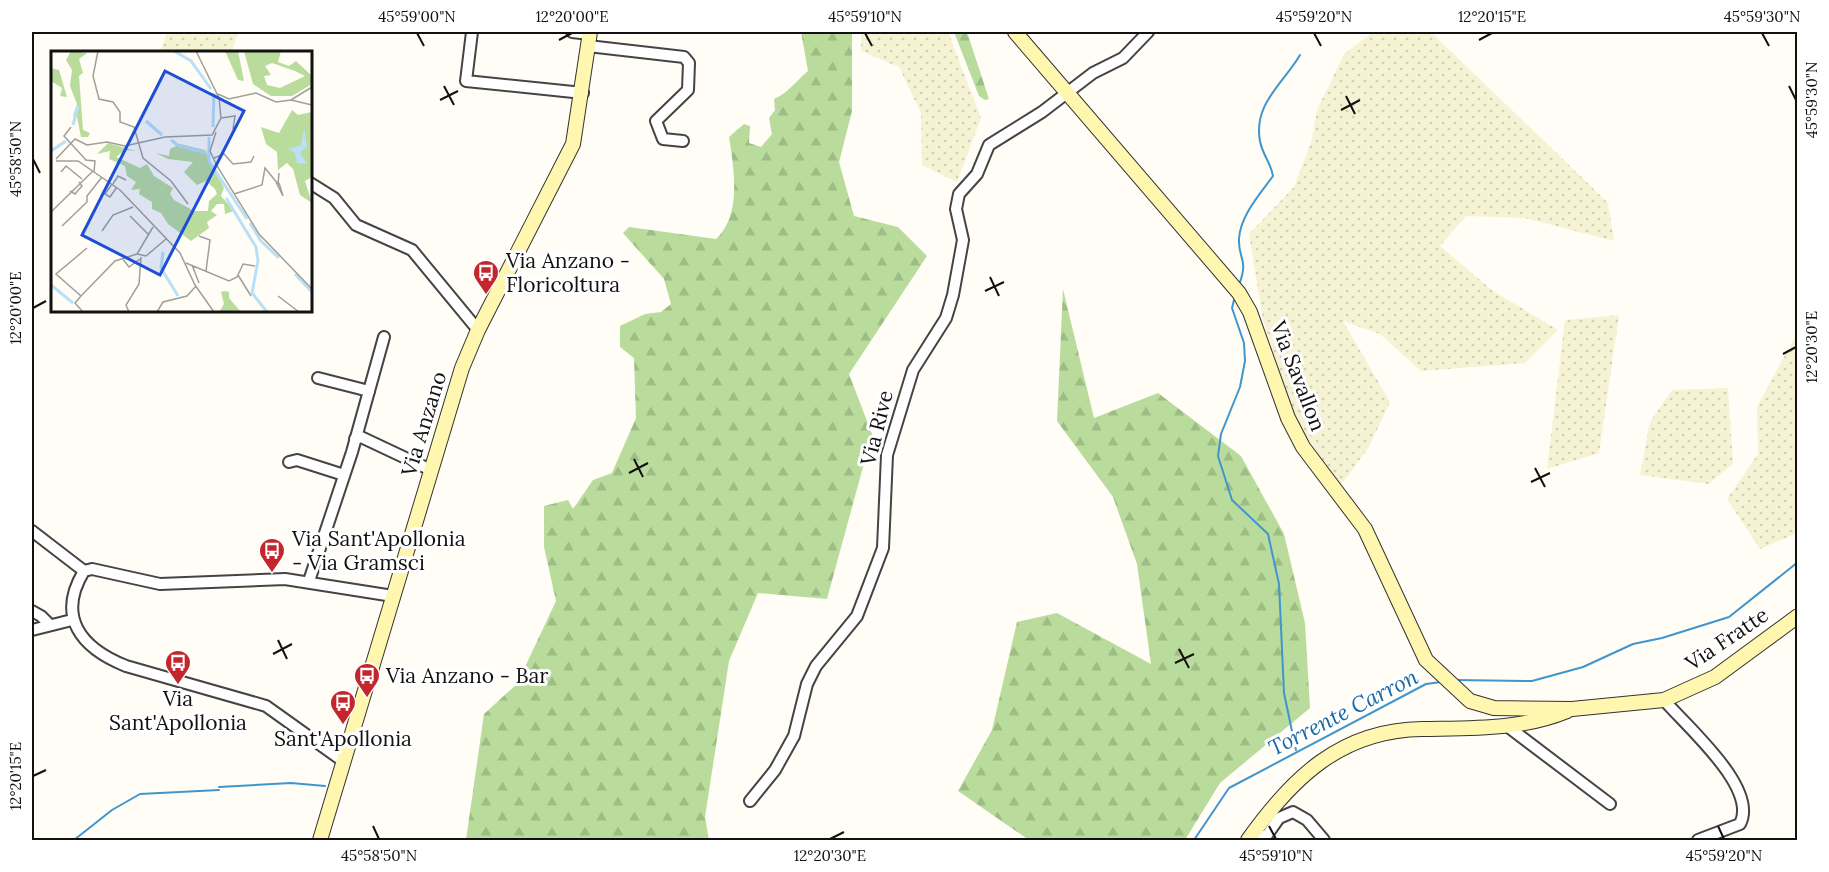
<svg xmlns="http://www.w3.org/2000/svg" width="1829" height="872" viewBox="0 0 1829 872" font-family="Lora,serif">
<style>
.farmland{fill:url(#farmland-dots)}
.forest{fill:url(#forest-firs)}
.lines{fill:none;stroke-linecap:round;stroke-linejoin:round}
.stream{stroke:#3f96cf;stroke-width:2}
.street-casing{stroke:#444;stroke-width:14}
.secondary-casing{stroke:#333;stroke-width:16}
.street{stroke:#fff;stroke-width:10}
.secondary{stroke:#fff6b0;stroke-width:14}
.ticks{fill:none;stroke:#111;stroke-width:2}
.labels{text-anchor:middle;stroke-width:6;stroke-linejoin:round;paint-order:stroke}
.poi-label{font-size:21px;fill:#111;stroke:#fff;text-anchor:start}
.street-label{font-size:21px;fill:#111;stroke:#fff}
.water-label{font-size:22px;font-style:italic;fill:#1768a6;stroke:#fff}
.inset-river{fill:none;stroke:#b9e0f7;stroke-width:3}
.inset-road{fill:none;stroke:#a09f9a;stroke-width:1.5}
.view{fill:#1d4ed8;fill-opacity:0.15;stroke:#1d4ed8;stroke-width:3}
.inset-edge{fill:none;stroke:#111;stroke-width:3}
.neatline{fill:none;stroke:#111;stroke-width:2}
.ticks-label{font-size:15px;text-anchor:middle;fill:#111}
</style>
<defs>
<pattern id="farmland-dots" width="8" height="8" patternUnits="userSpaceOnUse" patternTransform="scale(1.5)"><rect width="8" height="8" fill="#f6f3d4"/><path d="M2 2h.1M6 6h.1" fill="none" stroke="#d2cfb5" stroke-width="1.8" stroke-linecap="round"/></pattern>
<pattern id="forest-firs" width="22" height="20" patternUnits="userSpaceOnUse" patternTransform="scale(1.5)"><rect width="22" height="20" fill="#b9dc9c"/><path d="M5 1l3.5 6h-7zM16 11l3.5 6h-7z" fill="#9ebc85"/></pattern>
</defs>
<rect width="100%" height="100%" fill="#fffdf5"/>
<g class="farmland">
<path d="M167,32H235L238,33L232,52H160Z"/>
<path d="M861,32H948L981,118L957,182L922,165L921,113L899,67L861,51Z"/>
<path d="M1373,32H1431L1608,203L1614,241L1525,218L1466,216L1440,246L1493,291L1558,330L1525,363L1421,371L1380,334L1343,321L1390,402L1369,447L1341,485L1296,423L1263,320L1249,234L1294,187L1312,139L1317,110L1344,54Z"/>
<path d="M1619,315L1599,453L1547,469L1565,320Z"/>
<path d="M1797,333V533L1760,549L1727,499L1758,454L1757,407Z"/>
<path d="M1728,388L1733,464L1709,484L1640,475L1650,422L1672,390Z"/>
</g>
<g class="forest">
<path d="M801,32H852V111L839,162L854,216L898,227L927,256L849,374L872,434L827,599L758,593L729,661L705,817L709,840H466L484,714L517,684L556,601L544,547V506L568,500L573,509L593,480L612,473L636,418L634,358L620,347V326L645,314L661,312L671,304L664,279L623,233L629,227L716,239C742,215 734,169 729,137L744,124L750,126L749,143L761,147L772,134L769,118L775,110L774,99C788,93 796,81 808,71Z"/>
<path d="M954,32H967L989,99L985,100L979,96Z"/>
<path d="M1063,289L1094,418L1158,393L1241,456L1284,534L1305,623L1310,708L1220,783L1185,840H1029L958,791L992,730L1017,622L1057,613L1151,664L1137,564L1113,497L1057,421Z"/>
</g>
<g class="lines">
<g class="stream">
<path d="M1239,285C1249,258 1238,260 1239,239C1240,216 1260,194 1273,176C1271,163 1262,154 1260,141C1253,104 1283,84 1300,55"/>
<path d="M1235,296L1232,308L1244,343L1245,361L1240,387L1221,434L1218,456L1232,500L1268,534L1279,584L1284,693L1296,750"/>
<path d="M1455,680L1532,681L1583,667L1633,644L1662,638L1729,617L1798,562"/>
<path d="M219,787L291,783L325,786"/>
<path d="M74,840L112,810L140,794L219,790"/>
<path d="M1194,840L1229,788L1426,684L1441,682"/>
</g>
<defs>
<g id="street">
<path d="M472,32L466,81L583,93"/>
<path d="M572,32L590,34"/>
<path d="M588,46L684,57L689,63L688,90L656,121L663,139L683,141"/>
<path d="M310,183L334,198L356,225L412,250L478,330"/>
<path d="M318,378L369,391"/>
<path d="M355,439L361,437L431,470"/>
<path d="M289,462L297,460L344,475"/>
<path d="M32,531L84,571"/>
<path d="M309,581L352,452L384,337"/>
<path d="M32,611L41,616L49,624"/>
<path d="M32,630L72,620"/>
<path d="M1664,700C1686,726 1759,788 1740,824L1698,840"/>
<path d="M1507,726L1610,804"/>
<path d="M343,761L266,706L126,666C81,648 56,617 84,571L92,569L160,584L285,579L393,596"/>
<path d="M750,801L775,770L794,736L807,684L816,666L857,616L883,548L887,455L913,370L946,318L953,295L963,240L956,209L959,194L977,174L989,145L1042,112L1093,73L1123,58L1148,32"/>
<path d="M1255,831L1265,838L1279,818L1293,812L1307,820L1324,840"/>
</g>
<g id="secondary">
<path d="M1015,32L1239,293L1250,312L1288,418L1303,447L1365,529L1426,660L1470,701L1494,708L1572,709L1664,700L1715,677L1798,616"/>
<path d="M320,840L462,368L478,330L573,144L590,32"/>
<path d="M1248,840C1292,778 1341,730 1422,729C1471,728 1521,730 1567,711"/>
</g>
</defs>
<use href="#street" class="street-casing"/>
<use href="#secondary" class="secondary-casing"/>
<use href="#street" class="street"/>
<use href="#secondary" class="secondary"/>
</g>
<path class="ticks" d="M417,33L424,46M865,33L872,46M1314,33L1321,46M1762,33L1769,46M559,40L572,33M1479,40L1492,33M444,86L454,105M1789,86L1796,100M1346,96L1355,114M440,100L458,91M1341,110L1360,100M33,159L40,173M990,277L999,296M985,291L1004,282M33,308L46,301M1783,354L1796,347M634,459L643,477M1535,468L1545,487M629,473L648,463M1531,482L1550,473M278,640L287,659M1179,649L1189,668M273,654L292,644M1175,663L1194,654M33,776L46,770M373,826L379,839M1269,826L1276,839M1718,826L1724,839M830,839L844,832"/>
<defs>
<symbol id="bus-pin" viewBox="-11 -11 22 30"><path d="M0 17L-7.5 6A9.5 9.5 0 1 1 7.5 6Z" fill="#c4262e" stroke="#fff"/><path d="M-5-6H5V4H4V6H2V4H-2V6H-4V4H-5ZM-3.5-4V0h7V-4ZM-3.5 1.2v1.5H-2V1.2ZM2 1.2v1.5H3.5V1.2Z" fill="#fff"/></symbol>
</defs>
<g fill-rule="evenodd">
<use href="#bus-pin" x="471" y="258" width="30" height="40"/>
<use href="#bus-pin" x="257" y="536" width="30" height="40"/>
<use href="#bus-pin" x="163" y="648" width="30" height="40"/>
<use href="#bus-pin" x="352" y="661" width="30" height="40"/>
<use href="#bus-pin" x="328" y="688" width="30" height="40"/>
</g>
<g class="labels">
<g class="poi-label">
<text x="506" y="268">Via Anzano -<tspan x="506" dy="24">Floricoltura</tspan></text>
<text x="292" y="546">Via Sant'Apollonia<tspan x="292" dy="24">- Via Gramsci</tspan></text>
<text x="386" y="683">Via Anzano - Bar</text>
<text x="178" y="706" text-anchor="middle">Via<tspan x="178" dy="24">Sant'Apollonia</tspan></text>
<text x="343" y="746" text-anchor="middle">Sant'Apollonia</text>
</g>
<g class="street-label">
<text transform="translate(1298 376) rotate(69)" y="7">Via Savallon</text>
<text transform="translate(424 424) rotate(-73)" y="7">Via Anzano</text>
<text transform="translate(877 428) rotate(-76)" y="7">Via Rive</text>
<text transform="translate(1727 639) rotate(-34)" y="7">Via Fratte</text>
</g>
<g class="water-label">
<text transform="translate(1343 712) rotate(-27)" y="8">Torrente Carron</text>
</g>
</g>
<g transform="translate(51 51)">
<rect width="261" height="261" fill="#fffdf5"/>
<path d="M20,0L36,2L28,8L32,22L28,25L32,79L39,82L37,86H30L26,66L22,65L26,53L19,35L21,19L15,9ZM174,0H187L193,30L187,29ZM193,0H230L227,11L238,15L245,10L261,25V33L241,45H220L202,33ZM221,12L244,20L254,25L229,37L216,34L213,25L220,24L214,15ZM0,17L8,19L16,46L9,45L11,37L0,30ZM241,59L247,64L261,61V126L254,130L261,152L249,144L242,118L236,112L227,119L226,101L215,93L210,76L228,82ZM57,92L85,100L74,99L65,106L89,117L96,113L103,125L122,137L119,143L123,149L143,160H157L158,150L166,143L164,138L155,130L146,134L133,121L142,111L117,108L105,102L118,105L119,98L129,93L154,99L173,137L170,145L183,160L174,163L173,153H166L160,160L166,164L156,171L158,177L140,190L117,173L110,162L101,158V151L88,143L89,138L80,139L85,131L76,125L74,115L58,108L59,100L46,103ZM174,240L178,241V247L190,261H168L173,253L170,241Z" fill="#b9dc9c" fill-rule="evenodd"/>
<path d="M253,77L256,96L249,102L256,113L246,112L244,102L237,98L250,94Z" fill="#b9e0f7"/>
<path class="inset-river" d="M123,0L140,10L160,38M95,70L111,84M22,74L27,55M162,76L163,42M158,86V110L196,168M120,89L128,95L156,102M0,100L15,90M175,147L205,196L207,210L201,242L216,261M199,172L210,190L228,207M112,201L110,217L127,245M244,223L261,241M0,234L22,252"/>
<path class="inset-road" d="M47,0L42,25L48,48L62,51L69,61V71L83,76L92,107L120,130L137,153M167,43L178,48L205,42L225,51L240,49L261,36M240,49L261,54M170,67L184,65L182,78M20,76L13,85L35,109M165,81L159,100L166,115L208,183L261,238M163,107L173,103L182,113L200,111L203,105M5,108L24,88L36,94L56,91L74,95L114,86L161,84L170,67L168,47L145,0M34,109L44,110L43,121M5,110H27L69,139L129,202L144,234L163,261M10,121L15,115L31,128M225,131L232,145L228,132M61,133L54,143L59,146L66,136M62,133L67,125L75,129M19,140L24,143L31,135L28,131M183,143L211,134L214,117L227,133L228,122M0,161L42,120M79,165L97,183M11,175L36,151V145L51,126M102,176L86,203L95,205L115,188M51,180L62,164L82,156M148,185L159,189L155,220M36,197L5,223L30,245L64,210L86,203M71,207L78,216L89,208M135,212L178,230L186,226L192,213L204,215M141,214L148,232M187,224L200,245M30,245L24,252L32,261M227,245L248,261M78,261L75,254L88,233L90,206M106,261L112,251L136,245L145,235"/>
<path class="view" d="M114,20L193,60L109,224L31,184Z"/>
<rect width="261" height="261" class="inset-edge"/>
</g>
<rect width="1829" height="872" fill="none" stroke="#ffffff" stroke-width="66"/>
<rect x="33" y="33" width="1763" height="806" class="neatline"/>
<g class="ticks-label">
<text x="417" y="22">45°59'00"N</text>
<text x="572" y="22">12°20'00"E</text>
<text x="865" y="22">45°59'10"N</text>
<text x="1314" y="22">45°59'20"N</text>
<text x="1492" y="22">12°20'15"E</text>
<text x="1762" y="22">45°59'30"N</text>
<text transform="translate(1812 100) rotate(-90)" y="5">45°59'30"N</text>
<text transform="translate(16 159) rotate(-90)" y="5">45°58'50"N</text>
<text transform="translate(16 308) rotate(-90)" y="5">12°20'00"E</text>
<text transform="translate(1812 347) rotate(-90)" y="5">12°20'30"E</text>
<text transform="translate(16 776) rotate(-90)" y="5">12°20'15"E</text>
<text x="379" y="861">45°58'50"N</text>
<text x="830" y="861">12°20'30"E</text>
<text x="1276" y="861">45°59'10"N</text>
<text x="1724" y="861">45°59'20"N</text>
</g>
</svg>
